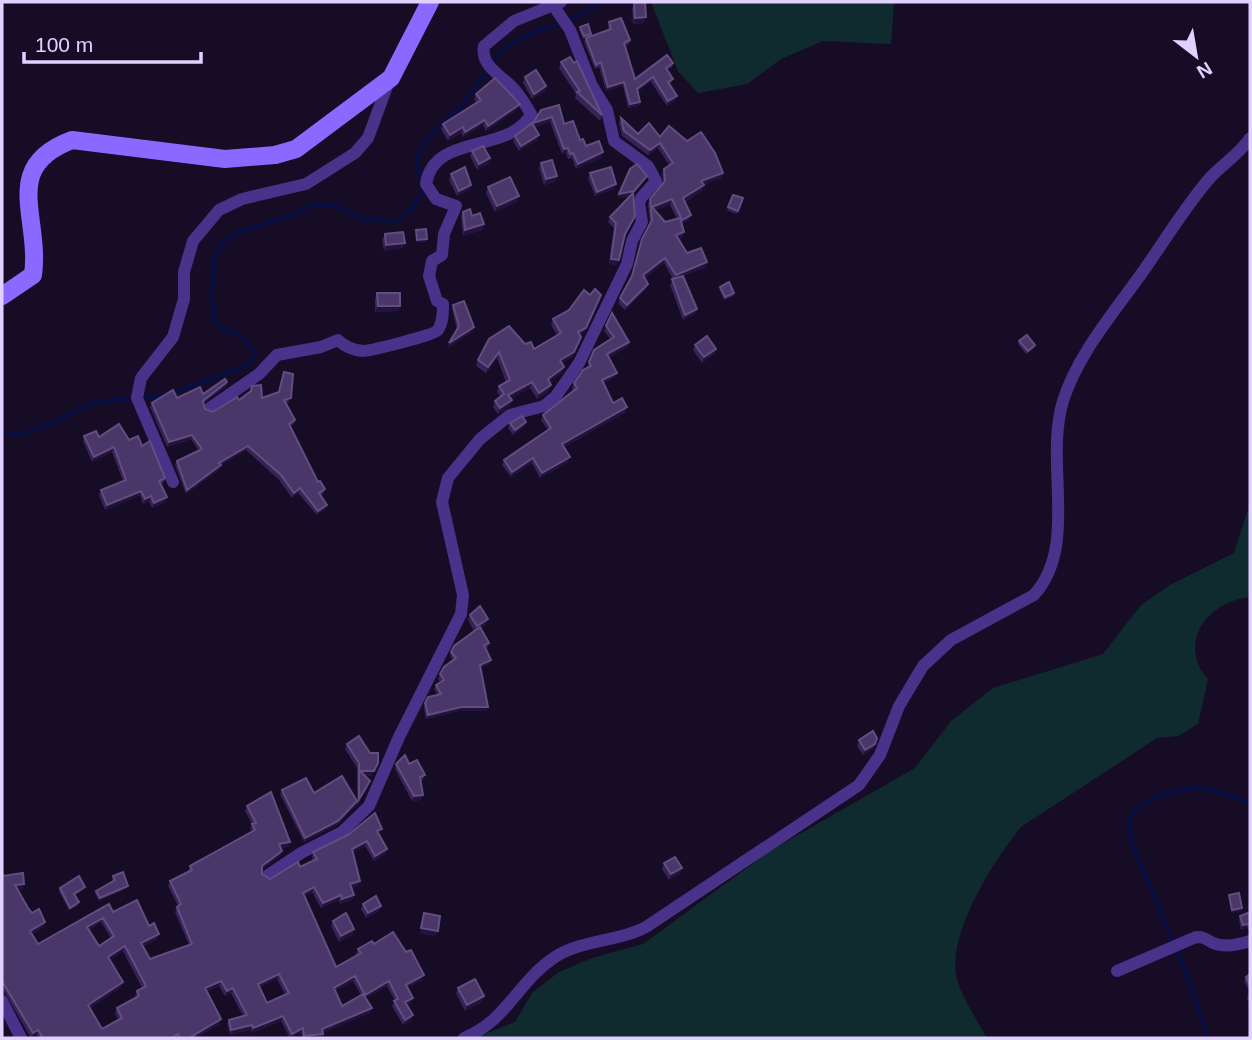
<svg xmlns="http://www.w3.org/2000/svg" width="1252" height="1040" viewBox="0 0 1252 1040" font-family="Arial,sans-serif">
<style>
.green{fill:#0f2b30}
.lines{fill:none;stroke-linecap:round;stroke-linejoin:round}
.stream{stroke:#050f46;stroke-width:3.5}
.street{stroke:#48328a;stroke-width:12}
.secondary{stroke:#8b68ff;stroke-width:18}
.wall{fill:#382356;fill-rule:evenodd}
.shaded-wall{fill:#23123b}
.building{fill:#4a3668;stroke:#614e80;stroke-width:2;fill-rule:evenodd}
</style>
<rect width="100%" height="100%" fill="#160c26"/>
<g class="green">
<path d="M651,2H894L891,44L823,41L781,59L747,84L698,93L678,71Z"/>
<path d="M1250,503V597C1219,600 1187,626 1197,660C1198,667 1204,674 1208,679L1198,724L1178,736L1157,738L1021,827C995,859 949,930 956,974C958,991 978,1022 987,1038H475L515,1022L532,993L559,972L592,958L643,944L770,851L915,768L951,721L993,688L1103,654L1141,605L1170,585L1234,553Z"/>
</g>
<g class="lines">
<g class="stream">
<path d="M492,63C515,31 540,33 571,19C581,15 590,8 599,2"/>
<path d="M422,183L416,160L425,141L463,104L488,70"/>
<path d="M141,398L166,395L241,368L250,363L256,354L241,336L220,328L215,318L212,297L214,262L222,242L241,231L290,216L310,206L333,205L364,219L399,221L411,210L424,190"/>
<path d="M2,434C34,438 65,414 95,403C106,399 121,400 133,399"/>
<path d="M1208,1038L1190,983L1132,843C1131,836 1129,827 1130,820C1135,800 1184,786 1202,788C1219,790 1234,799 1250,802"/>
</g>
<g class="street">
<path d="M210,408L259,374L277,355L321,347L338,340C345,347 353,350 363,351C370,351 434,335 437,331C443,324 443,313 443,304L437,301L429,276L432,261L442,255L444,234L456,206L436,199L426,184C434,132 509,155 531,114C525,104 519,93 511,86C500,75 480,65 484,46L514,21L561,2"/>
<path d="M173,482L137,398L141,378L173,337L184,299V272L193,241L219,210L242,199L306,184L355,153L368,138L389,81"/>
<path d="M268,875L301,853L342,832L369,806L399,737L461,614L463,595L442,502L448,478L480,439L510,415L544,406L556,396L579,363L627,264L632,241L642,222L639,203L641,198L656,181L648,166L614,141L607,110L592,86L570,30L553,5"/>
<path d="M1117,971L1196,937C1204,937 1206,939 1213,943C1225,948 1238,945 1250,941"/>
<path d="M2,1001L21,1038"/>
<path d="M464,1038C508,1020 517,982 555,957C584,939 618,942 646,927L859,785L880,755L899,706L923,666L951,640L1034,595C1079,545 1044,463 1063,401C1078,353 1116,310 1144,270C1165,240 1185,207 1209,179C1222,164 1239,155 1250,138"/>
</g>
<path class="secondary" d="M2,296L33,275C41,217 0,167 72,140L225,159L275,155L296,149L391,78L430,2"/>
</g>
<g class="wall">
<path d="M634,3L644,23L633,24L632,9Z"/>
<path d="M609,22L630,40L629,44L625,46L635,79L673,63L672,67L667,70L673,79L671,83L669,84L675,100L667,106L651,82L638,91L640,102L639,106L628,108L623,86L606,91L599,67L595,69L584,42L585,38L583,39L579,29L580,27L590,36L609,29L608,27Z"/>
<path d="M561,62L602,115L600,121L575,98L576,94L559,68Z"/>
<path d="M525,77L546,86L544,92L532,99L523,83Z"/>
<path d="M476,94L518,109L486,131L483,125L463,137L461,133L448,141L441,129L443,124L477,103L474,100Z"/>
<path d="M541,110L564,124L586,146L601,158L576,169L572,158L568,159L566,153L562,154L550,122L535,127L537,140L519,151L513,141L515,136L532,123Z"/>
<path d="M621,118L638,134L660,137L723,173L721,178L703,185L702,191L685,202L691,215L689,220L682,224V238L679,239L687,253L707,262L705,268L683,276L695,314L683,320L670,285L673,279L664,263L645,278L646,289L625,310L618,303L631,277L650,224L648,204L650,199L663,183L662,174L664,169L669,165L658,148L648,155L622,136L619,123ZM670,205L677,219L665,222L655,210Z"/>
<path d="M472,151L488,164L477,170L470,156Z"/>
<path d="M541,163L555,182L544,185L539,168Z"/>
<path d="M590,173L614,189L595,196L588,178Z"/>
<path d="M451,174L469,190L457,196L449,180Z"/>
<path d="M645,180L633,195L635,216L625,237L617,265L609,264L614,228L608,222L610,217L631,196L618,198Z"/>
<path d="M488,187L519,196L517,202L495,212L486,193Z"/>
<path d="M733,195L743,198L737,214L727,210Z"/>
<path d="M463,212L472,216L484,224L482,230L463,236L461,217Z"/>
<path d="M385,234L403,248L384,251L382,240Z"/>
<path d="M720,287L734,293L733,296L724,300L719,289Z"/>
<path d="M377,293L400,306L398,311L375,312V299Z"/>
<path d="M590,295H601L583,334L581,335L579,343L572,357L562,363V373L549,382V391L537,399L530,388L510,398L512,400L510,406L498,414L493,407L495,401L500,397L497,391L499,386L506,382L497,358L486,373L476,366L478,360L525,344L534,349L557,335L551,325L553,319L569,310Z"/>
<path d="M453,305L474,327L472,332L448,348L457,330L452,309Z"/>
<path d="M606,326L629,342L628,347L609,357L615,377L604,383L613,403L626,412L564,447L568,462L540,478L532,463L511,477L502,465L504,460L548,430L541,420L543,415L573,391L572,388L574,383L587,368L589,362L611,340L604,331Z"/>
<path d="M1019,341L1035,345L1034,348L1026,354L1018,344Z"/>
<path d="M695,345L716,349L714,354L702,363L693,350Z"/>
<path d="M284,372L289,402L286,404L295,420L294,424L290,426L318,482L325,489L323,494L321,495L325,509L317,515L298,493L292,498L279,480L246,450L221,465L219,470L186,494L175,465L177,461L199,451L191,439L167,447L150,407L152,403L203,394L226,387L204,403L205,409L213,412L239,400L250,392L252,386L262,398L279,392Z"/>
<path d="M526,422L524,427L513,435L508,428L510,423Z"/>
<path d="M84,436L129,440L142,446L165,478L164,482L161,484L167,497L165,502L152,508L149,501L143,504L140,495L105,510L99,495L101,490L123,481L112,452L92,462L83,441Z"/>
<path d="M470,615L486,625L480,628L489,643L488,647L485,648L491,660L489,664L480,668L488,707L486,711H459L426,719L424,708L428,697L438,695L434,689L436,685L440,682L438,679L440,674L453,660L450,656L454,646L474,631L468,620Z"/>
<path d="M877,738L873,749L863,755L857,746L859,740Z"/>
<path d="M347,744L372,776H365L368,787L357,805V803L356,805L337,825L304,842L280,794L282,790L314,793L357,800V768L345,749Z"/>
<path d="M396,764H409L425,775L423,779L421,781V800L412,801L395,769Z"/>
<path d="M247,806L290,842L288,847L281,848L282,851L280,856L262,869V874L270,879L313,861L312,857L313,852L380,834H378L385,854L374,861L365,846L353,852L358,886L351,888L354,895L352,900L340,904L339,900L321,908L312,892L304,896L336,967L357,955L356,954L358,949L374,944L422,980L407,988L411,1003L407,1005L412,1020L403,1025L392,1006L395,1001L387,986L366,998L370,1013L322,1033L321,1038H302L301,1033L290,1038L281,1021L252,1033L251,1030L230,1035L227,1024L229,1020L243,1016L231,993L225,996L219,986L206,992L220,1024L196,1038H39L37,1035L31,1038L2,988V872L3,876L24,884L22,889H17L28,908L44,927L32,934L38,944L113,912L149,926L157,939L143,946L150,959L189,945L175,912L178,906L168,886L170,881L188,871L190,866L252,832L250,829L252,824L245,811ZM101,922L111,938L99,946L89,930ZM123,951L142,988L137,991L135,996L136,997L117,1008L115,1013L118,1019L102,1029L90,1008L121,987L109,960ZM277,979L285,994L267,1003L259,987ZM353,981L361,995L342,1006L335,991Z"/>
<path d="M664,863L682,868L680,873L669,880L662,869Z"/>
<path d="M113,876L128,886L127,888L99,901L95,893L96,891L113,881L112,879Z"/>
<path d="M60,888L84,890L75,895L78,905L69,910L59,891Z"/>
<path d="M363,904L381,906L379,911L366,918L361,909Z"/>
<path d="M1250,912V931L1247,928L1241,930L1239,920L1240,916Z"/>
<path d="M333,921L354,929L352,935L339,942L331,926Z"/>
<path d="M1250,974V1005L1247,998L1248,994L1250,993L1244,981L1246,977Z"/>
<path d="M458,988L482,1002L465,1011L456,993Z"/>
</g>
<g class="shaded-wall">
<path d="M646,17L644,23L633,24L635,18Z"/>
<path d="M653,77L651,82L636,93L637,89Z"/>
<path d="M624,82L623,86L606,91L608,87Z"/>
<path d="M546,86L544,92L532,99L534,94Z"/>
<path d="M677,96L675,100L667,106L668,101Z"/>
<path d="M640,102L639,106L628,108L630,104Z"/>
<path d="M520,104L518,109L486,131L488,126Z"/>
<path d="M552,117L550,122L531,128L533,123Z"/>
<path d="M485,120L483,125L463,137L465,132Z"/>
<path d="M463,127L461,133L448,141L450,135Z"/>
<path d="M539,135L537,140L519,151L521,146Z"/>
<path d="M660,143L658,148L648,155L650,150Z"/>
<path d="M568,148L566,153L562,154L564,149Z"/>
<path d="M603,152L601,158L576,169L578,164Z"/>
<path d="M490,158L488,164L477,170L479,164Z"/>
<path d="M723,173L721,178L699,186L701,181Z"/>
<path d="M557,176L555,182L544,185L546,179Z"/>
<path d="M647,176L645,180L633,196L618,198L619,194Z"/>
<path d="M616,184L614,189L595,196L597,192Z"/>
<path d="M471,185L469,190L457,196L459,191Z"/>
<path d="M704,185L702,191L681,204L683,198Z"/>
<path d="M519,196L517,202L495,212L497,206Z"/>
<path d="M672,199L670,205L651,212L652,207Z"/>
<path d="M691,215L689,220L680,225L682,220Z"/>
<path d="M484,224L482,230L463,236L465,230Z"/>
<path d="M684,232L682,238L675,240L676,235Z"/>
<path d="M427,239L426,242L416,243L417,240Z"/>
<path d="M405,243L403,248L384,251L386,245Z"/>
<path d="M665,258L664,263L641,281L643,275Z"/>
<path d="M611,259L619,260L617,265L609,264Z"/>
<path d="M707,262L705,268L674,280L676,275Z"/>
<path d="M648,284L646,289L625,310L627,305Z"/>
<path d="M601,295L583,334L576,338L578,332Z"/>
<path d="M378,306H400L398,311L375,312Z"/>
<path d="M697,309L695,314L683,320L685,315Z"/>
<path d="M474,327L472,332L448,348L449,343Z"/>
<path d="M581,337L572,357L558,366L560,360Z"/>
<path d="M629,342L628,347L605,359L607,354Z"/>
<path d="M716,349L714,354L702,363L704,357Z"/>
<path d="M499,352L497,358L486,373L488,367Z"/>
<path d="M564,367L562,373L545,385L548,379Z"/>
<path d="M617,373L615,377L600,385L602,380Z"/>
<path d="M227,382L226,387L202,405L203,401Z"/>
<path d="M532,382L530,388L506,401L508,395Z"/>
<path d="M551,385L549,391L537,399L539,393Z"/>
<path d="M512,400L510,406L498,414L500,408Z"/>
<path d="M627,407L626,412L560,449L562,444Z"/>
<path d="M526,422L524,427L513,435L515,430Z"/>
<path d="M192,435L191,439L167,447L169,442Z"/>
<path d="M248,446L246,450L218,467L219,463Z"/>
<path d="M114,447L112,452L92,462L94,457Z"/>
<path d="M570,457L568,462L540,478L542,473Z"/>
<path d="M533,458L532,463L511,477L512,472Z"/>
<path d="M221,465L219,470L186,494L187,490Z"/>
<path d="M300,488L298,493L292,498L294,493Z"/>
<path d="M141,491L140,495L105,510L107,505Z"/>
<path d="M151,496L149,501L143,504L145,499Z"/>
<path d="M167,497L165,502L152,508L154,503Z"/>
<path d="M327,505L325,509L317,515L318,511Z"/>
<path d="M488,619L486,625L475,632L477,626Z"/>
<path d="M491,660L489,664L478,669L480,665Z"/>
<path d="M461,707H488L486,711H459L426,719L428,715Z"/>
<path d="M875,744L873,749L863,755L865,750Z"/>
<path d="M378,763L372,776H359V772Z"/>
<path d="M423,795L421,800L412,801L414,796Z"/>
<path d="M357,801L356,805L337,825L304,842L305,838Z"/>
<path d="M367,841L365,846L351,854L352,849Z"/>
<path d="M290,842L288,847L278,849L279,844Z"/>
<path d="M387,849L385,854L374,861L375,856Z"/>
<path d="M282,851L280,856L261,871L262,866Z"/>
<path d="M682,868L680,873L669,880L671,874Z"/>
<path d="M360,881L358,886L348,889L350,884Z"/>
<path d="M24,884L22,889L13,890L15,885Z"/>
<path d="M128,886L127,888L99,901L100,898Z"/>
<path d="M85,887L84,890L73,896L74,894Z"/>
<path d="M314,887L312,892L301,898L303,893Z"/>
<path d="M341,895L339,900L321,908L323,903Z"/>
<path d="M354,895L352,900L340,904L342,899Z"/>
<path d="M381,906L379,911L366,918L368,913Z"/>
<path d="M1242,908L1241,911L1231,913L1232,910Z"/>
<path d="M103,918L101,922L85,932L87,927Z"/>
<path d="M45,922L44,927L28,936L30,931Z"/>
<path d="M1249,924L1247,928L1241,930L1243,925Z"/>
<path d="M421,928L438,931L436,936L419,934Z"/>
<path d="M354,929L352,935L339,942L341,936Z"/>
<path d="M159,934L157,939L139,947L141,943Z"/>
<path d="M125,946L123,951L106,962L108,957Z"/>
<path d="M279,974L277,979L256,989L258,984Z"/>
<path d="M424,975L422,980L404,990L406,985Z"/>
<path d="M355,976L353,981L332,993L334,988Z"/>
<path d="M221,981L219,986L203,993L205,988Z"/>
<path d="M389,981L387,986L363,1000L365,995Z"/>
<path d="M123,982L121,987L86,1010L88,1005Z"/>
<path d="M233,988L231,993L225,996L227,991Z"/>
<path d="M484,996L482,1002L465,1011L467,1005Z"/>
<path d="M413,998L411,1003L403,1007L405,1002Z"/>
<path d="M372,1008L370,1013L320,1034H323L321,1038H303L304,1036Z"/>
<path d="M413,1015L412,1020L403,1025L405,1020Z"/>
<path d="M283,1016L281,1021L252,1033L253,1028Z"/>
<path d="M221,1019L220,1024L196,1038H189Z"/>
<path d="M252,1025L251,1030L230,1035L231,1030Z"/>
<path d="M303,1028L301,1033L290,1038L292,1034Z"/>
<path d="M38,1030L37,1035L31,1038L33,1033Z"/>
</g>
<g class="building">
<path d="M645,2L646,17L635,18L634,3Z"/>
<path d="M621,18L630,40L624,43L635,79L667,55L673,63L666,68L673,79L668,82L677,96L668,101L653,77L637,89L640,102L630,104L624,82L608,87L601,62L596,65L586,38L611,29L609,22Z"/>
<path d="M588,24L591,34L584,36L580,27Z"/>
<path d="M570,57L574,63L577,61L602,115L577,92L580,91L561,62Z"/>
<path d="M536,70L546,86L534,94L525,77Z"/>
<path d="M495,78L520,104L488,126L485,120L465,132L463,127L450,135L443,124L481,100L476,94Z"/>
<path d="M559,105L564,124L573,121L580,140L583,139L586,146L599,141L603,152L578,164L573,153L570,154L568,148L564,149L552,117L533,123L541,110Z"/>
<path d="M621,118L638,134L649,123L660,137L669,126L687,141L701,132L715,153L723,173L701,181L704,185L683,198L691,215L682,220L672,199L652,207L665,222L680,218L684,232L676,235L687,253L701,248L707,262L676,275L665,258L643,275L648,284L627,305L620,298L632,276L642,239L652,220L650,199L665,181L664,169L673,163L660,143L650,150L624,131Z"/>
<path d="M532,123L539,135L521,146L515,136Z"/>
<path d="M483,146L490,158L479,164L472,151Z"/>
<path d="M552,160L557,176L546,179L541,163Z"/>
<path d="M637,164L647,176L634,191L619,194L630,169Z"/>
<path d="M465,167L471,185L459,191L451,174Z"/>
<path d="M611,167L616,184L597,192L590,173Z"/>
<path d="M510,177L519,196L497,206L488,187Z"/>
<path d="M633,193L635,216L625,234L619,260L611,259L616,223L610,217Z"/>
<path d="M733,195L743,198L738,211L728,207Z"/>
<path d="M470,209L472,216L480,213L484,224L465,230L463,212Z"/>
<path d="M426,229L427,239L417,240L416,230Z"/>
<path d="M403,232L405,243L386,245L385,234Z"/>
<path d="M683,276L697,309L685,315L672,279Z"/>
<path d="M729,282L734,293L725,297L720,287Z"/>
<path d="M595,289L601,295L586,328L578,332L581,337L574,352L560,360L564,367L548,379L551,385L539,393L532,382L508,395L512,400L500,408L495,401L504,394L499,386L510,380L499,352L488,367L478,360L489,339L509,326L525,344L531,342L534,349L561,333L553,319L569,310L584,290L590,295Z"/>
<path d="M377,293H400V306H378Z"/>
<path d="M464,301L474,327L449,343L459,326L453,305Z"/>
<path d="M612,313L629,342L607,354L617,373L602,380L613,403L622,398L627,407L562,444L570,457L542,473L533,458L512,472L504,460L551,428L543,415L577,388L574,383L583,370L591,366L589,362L594,350L614,337L606,326Z"/>
<path d="M1027,335L1035,345L1028,351L1019,341Z"/>
<path d="M707,336L716,349L704,357L695,345Z"/>
<path d="M284,372L293,374L291,398L284,400L295,420L289,424L318,482L320,481L325,489L319,493L327,505L318,511L300,488L294,493L281,475L248,446L219,463L221,465L187,490L177,461L202,449L192,435L169,442L152,403L173,390L177,398L200,387L203,394L225,379L227,382L203,401L205,409L213,412L237,397L239,400L251,391L252,386L261,385L262,398L279,392Z"/>
<path d="M522,416L526,422L515,430L510,423Z"/>
<path d="M119,424L129,440L138,436L142,446L150,441L165,478L159,481L167,497L154,503L151,496L145,499L141,491L107,505L101,490L126,480L114,447L94,457L84,436L96,431L99,437Z"/>
<path d="M480,606L488,619L477,626L470,615Z"/>
<path d="M480,627L489,643L484,645L491,660L480,665L488,707H461L428,715L425,703L428,697L441,694L436,685L444,680L440,674L444,667L456,658L451,652L454,646Z"/>
<path d="M873,731L877,738L875,744L865,750L859,740Z"/>
<path d="M359,736L370,753H378V763L374,771H360L370,781L359,799V763L347,744Z"/>
<path d="M405,755L409,764L417,760L425,775L420,777L423,795L414,796L396,764Z"/>
<path d="M342,776L357,801L338,821L305,838L282,790L306,778L314,793Z"/>
<path d="M271,792L290,842L279,844L282,851L262,866V874L270,879L298,862L300,867L317,859L313,852L348,835L375,813L382,829L377,831L387,849L375,856L367,841L352,849L360,881L350,884L354,895L342,899L341,895L323,903L314,887L303,893L336,967L361,953L358,949L372,941L374,944L393,932L406,952L411,950L424,975L406,985L413,998L405,1002L413,1015L405,1020L394,1001L398,999L389,981L365,995L355,976L334,988L342,1006L363,994L372,1008L322,1029L323,1034L304,1036L303,1028L292,1034L283,1016L253,1028L252,1025L231,1030L229,1020L247,1015L233,988L227,991L221,981L205,988L221,1019L189,1038H180L178,1034L171,1038H43L38,1030L33,1033L2,981V872L3,876L23,873L24,884L15,885L28,908L32,913L39,909L45,922L30,931L38,944L109,904L113,912L137,900L149,926L154,923L159,934L141,943L150,959L192,944L177,907L181,904L170,881L192,870L190,866L255,830L252,824L256,823L247,806ZM103,918L114,936L99,946L87,927ZM125,946L146,986L137,991L139,996L117,1008L122,1018L102,1029L88,1005L123,982L108,957ZM279,974L289,993L267,1003L258,984Z"/>
<path d="M675,857L682,868L671,874L664,863Z"/>
<path d="M123,872L128,886L100,898L96,891L115,880L113,876Z"/>
<path d="M79,876L85,887L74,894L79,902L70,908L60,888Z"/>
<path d="M1239,893L1242,908L1232,910L1229,895Z"/>
<path d="M376,896L381,906L368,913L363,904Z"/>
<path d="M1250,912V925L1249,924L1243,925L1240,916Z"/>
<path d="M346,913L354,929L341,936L333,921Z"/>
<path d="M424,913L440,916L438,931L421,928Z"/>
<path d="M1250,974V986L1246,977Z"/>
<path d="M475,979L484,996L467,1005L458,988Z"/>
</g>
<rect width="1252" height="1040" fill="none" stroke="#e0d1ff" stroke-width="7"/>
<g transform="translate(1196 56) rotate(149)" stroke="#160c26" stroke-width="5" paint-order="stroke">
<path d="M0-5L12 26L0 18L-12 26Z" fill="#e0d1ff"/>
<text y="-10" font-size="19" font-weight="bold" text-anchor="middle" fill="#e0d1ff">N</text>
</g>
<path d="M24 52v10h177v-10" fill="none" stroke="#e0d1ff" stroke-width="3.5"/>
<text x="35" y="52" font-size="21" fill="#e0d1ff" stroke="#160c26" stroke-width="5" paint-order="stroke">100 m</text>
</svg>
